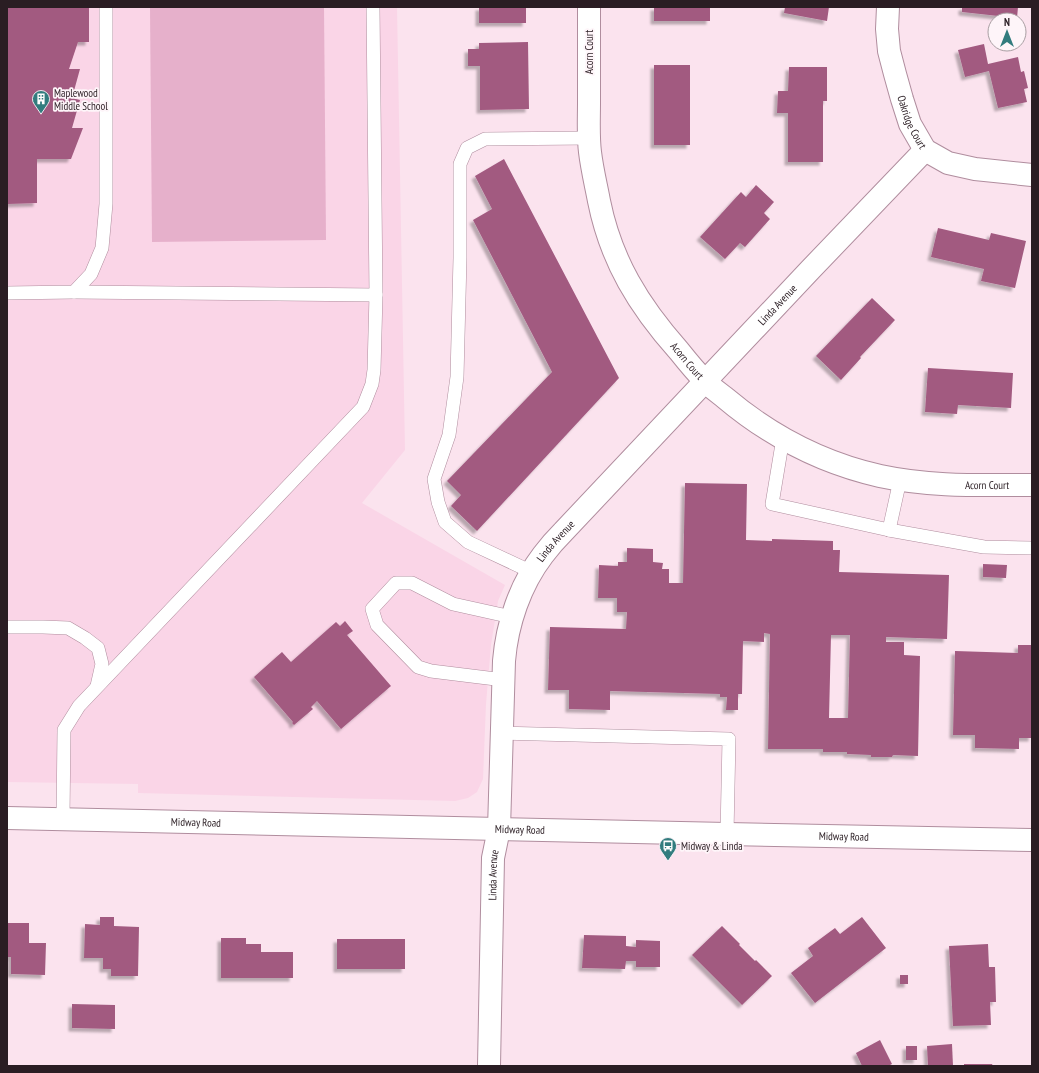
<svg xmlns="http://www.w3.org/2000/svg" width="1039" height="1073" viewBox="0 0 1039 1073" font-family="'PT Sans Narrow',sans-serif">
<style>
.built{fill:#fad5e7}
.green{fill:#e6b0cb}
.building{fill:#a25a80;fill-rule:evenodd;filter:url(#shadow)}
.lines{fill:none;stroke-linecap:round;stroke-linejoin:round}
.lane-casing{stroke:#b08d9e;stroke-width:14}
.street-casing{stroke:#b08d9e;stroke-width:24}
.secondary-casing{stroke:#b08d9e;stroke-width:24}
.lane{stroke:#fff;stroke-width:13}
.street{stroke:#fff;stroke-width:22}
.secondary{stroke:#fff;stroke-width:22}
.labels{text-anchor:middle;stroke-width:3.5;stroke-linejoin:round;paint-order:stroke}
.street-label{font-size:11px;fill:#2a1d23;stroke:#fef5f9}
.poi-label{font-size:11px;fill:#2a1d23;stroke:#fef5f9;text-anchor:start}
</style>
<defs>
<filter id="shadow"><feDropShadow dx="-3.5" dy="3.5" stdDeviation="1" flood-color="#0004"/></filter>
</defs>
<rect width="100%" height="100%" fill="#fbe3ee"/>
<path class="built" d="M7,7H397L405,450L362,503L505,585L498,601L491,645L486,704L483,779L477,792L468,798L455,801L138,793V784L7,782Z"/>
<path class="green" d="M150,7H324L326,240L152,242Z"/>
<g class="building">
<path d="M7,7H89V42H78L69,69H80L72,98L80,100L72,128H83L71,159H37V203L7,204Z"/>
<rect x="479" y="7" width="47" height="16"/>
<rect x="654" y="7" width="56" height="14"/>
<path d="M785,7H829L827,21L784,13Z"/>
<path d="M962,7H1018L1017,18L962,12Z"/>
<path d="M528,42L529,109L480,110V66H468V49H479V43Z"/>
<path d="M984,44L988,64L1018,57L1021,72L1024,71L1028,88L1024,89L1027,102L998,108L989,71L965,77L958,50Z"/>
<rect x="654" y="65" width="36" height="80"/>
<path d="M789,67H827V101H823V162H788V113H777L778,91H788Z"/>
<path d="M504,159L619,378L477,531L451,506L461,495L447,481L552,372L473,220L492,209L475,176Z"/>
<path d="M756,185L774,202L764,213L770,219L745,247L740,243L725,259L700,237L741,192L746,197Z"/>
<path d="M938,228L989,240L991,233L1026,241L1015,288L981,281L984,269L931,257Z"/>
<path d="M872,298L895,320L860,357L861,358L841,380L816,356Z"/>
<path d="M928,368L1013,373L1011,408L958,405L957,414L925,412Z"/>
<path d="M685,483L747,484L746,540L772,541V539L833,541V550H840L839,572L949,575L947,639L886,637V642H904V655L920,656L918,756L893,755L892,757H871V755L847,754V752H823V749H768L770,634L764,633V642L743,641L742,694H738V710H726L727,697H720V694L610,691V710L569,709V690H548L550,627L626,629L627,612H617V598H598L599,565L618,566V562H627V548L653,549V562L663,563L662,569H669V583H683ZM831,635H850L848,718H829Z"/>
<path d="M983,564L1007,565L1006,578L983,577Z"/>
<path d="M345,621L353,631L347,635L391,686L341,729L317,701L311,707L313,709L294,725L292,723L293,722L254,677L282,652L291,662L336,622L340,626Z"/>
<path d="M1018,645H1032V738H1019V749L975,748V735H953L955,651L1018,653Z"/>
<path d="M100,917H114V926L139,927L138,976H111V969H103V958H84L85,924L100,925Z"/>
<path d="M862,917L886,948L815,1003L791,973L813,956L808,948L835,928L840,934Z"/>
<path d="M7,923H29V943H46L45,975L11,974V957H7Z"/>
<path d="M722,926L740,944L739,945L755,961L756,960L772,976L742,1005L692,955Z"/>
<path d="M584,935L626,936V946L636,947V940L660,941V967H636V961H626L625,969L582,968Z"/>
<path d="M221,938H246V944H261V952H293V978H221Z"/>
<rect x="337" y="939" width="68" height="30"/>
<path d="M988,944L989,967H995L996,1002H990L991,1025L953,1026L949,946Z"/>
<rect x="900" y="975" width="8" height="9"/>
<path d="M72,1004L115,1005V1029L72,1028Z"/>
<path d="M880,1040L892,1064L888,1066H862L856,1053Z"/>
<path d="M952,1044L953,1066H928L927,1046Z"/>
<rect x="906" y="1046" width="11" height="14"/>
<path d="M964,1064H992L993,1066H964Z"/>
</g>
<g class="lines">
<defs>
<g id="lane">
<path d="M74,292L376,295"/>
<path d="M7,293L74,292L91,274L102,248L106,204V7"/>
<path d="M783,438L772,504L889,530L900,480"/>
<path d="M889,530L984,547L1032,548"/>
<path d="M532,572L468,542L445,522L438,502L434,479L449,435L457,377L460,258V164L467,148L485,139L589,138"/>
<path d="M7,627H43L68,628L85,638L98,648L102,664L97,686"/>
<path d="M504,680L431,671L418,667L377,625L372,609L396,583H412L453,604L512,617"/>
<path d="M502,733L729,739L727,834"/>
<path d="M63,819L64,730L79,706L363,407L372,384L374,370L376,295L373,7"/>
</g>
<g id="street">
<path id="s1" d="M589,7C589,39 589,71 589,103C589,119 588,136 590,152C592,169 596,185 599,201C611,261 639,306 679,351C687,361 695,371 704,380C710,386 717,392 724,397C769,435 822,463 880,476C931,487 980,485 1032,485"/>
<path id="s2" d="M888,7L887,29L889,51L895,74L902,99L910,124L925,150L948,163L975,169L1032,175"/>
<path id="s3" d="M489,1066L493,858L499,829L504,661C507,624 520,585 543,555C549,547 556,539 563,532L810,270L925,150"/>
</g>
<g id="secondary">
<path id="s4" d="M7,818L727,834L1032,840"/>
</g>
</defs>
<use href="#lane" class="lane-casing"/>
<use href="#street" class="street-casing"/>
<use href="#secondary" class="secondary-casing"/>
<use href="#lane" class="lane"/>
<use href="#street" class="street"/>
<use href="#secondary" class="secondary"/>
</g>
<defs>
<symbol id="building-pin" viewBox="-11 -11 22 30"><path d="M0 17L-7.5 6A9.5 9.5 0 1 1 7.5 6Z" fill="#327c7e" stroke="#fef5f9"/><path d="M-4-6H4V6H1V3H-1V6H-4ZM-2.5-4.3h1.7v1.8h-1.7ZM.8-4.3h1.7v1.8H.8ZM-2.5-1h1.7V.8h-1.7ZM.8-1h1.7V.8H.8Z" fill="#fff"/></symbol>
<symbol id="bus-pin" viewBox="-11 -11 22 30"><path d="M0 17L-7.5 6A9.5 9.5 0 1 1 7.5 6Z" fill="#327c7e" stroke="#fef5f9"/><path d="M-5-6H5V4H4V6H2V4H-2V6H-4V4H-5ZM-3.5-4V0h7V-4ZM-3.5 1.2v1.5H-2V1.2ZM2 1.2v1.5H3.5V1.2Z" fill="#fff"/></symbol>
</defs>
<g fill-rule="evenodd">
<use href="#building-pin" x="31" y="89" width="20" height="27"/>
<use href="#bus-pin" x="658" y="836" width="20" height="27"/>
</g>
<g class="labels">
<g class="street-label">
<text transform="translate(589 52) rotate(-90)" y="4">Acorn Court</text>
<text dy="4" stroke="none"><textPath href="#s2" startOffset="119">Oakridge Court</textPath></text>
<text dy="4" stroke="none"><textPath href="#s3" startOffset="863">Linda Avenue</textPath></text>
<text dy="4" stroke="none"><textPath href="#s1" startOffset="380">Acorn Court</textPath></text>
<text dy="4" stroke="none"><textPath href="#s1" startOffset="716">Acorn Court</textPath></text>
<text dy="4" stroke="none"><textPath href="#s3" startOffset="539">Linda Avenue</textPath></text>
<text dy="4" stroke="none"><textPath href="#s4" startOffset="189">Midway Road</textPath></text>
<text dy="4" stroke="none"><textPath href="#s4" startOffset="513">Midway Road</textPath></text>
<text dy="4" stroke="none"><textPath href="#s4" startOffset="837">Midway Road</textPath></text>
<text dy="4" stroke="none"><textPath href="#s3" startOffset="191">Linda Avenue</textPath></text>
</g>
<g class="poi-label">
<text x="54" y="97">Maplewood<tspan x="54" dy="13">Middle School</tspan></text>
<text x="681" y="850">Midway &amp; Linda</text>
</g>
</g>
<rect width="1039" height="1073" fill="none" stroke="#2a1d23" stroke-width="16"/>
<g transform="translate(1007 32)"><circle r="19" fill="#fef5f9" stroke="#a99fa3"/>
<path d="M0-3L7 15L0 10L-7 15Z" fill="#327c7e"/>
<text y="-6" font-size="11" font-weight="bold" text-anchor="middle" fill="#2a1d23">N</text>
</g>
</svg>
